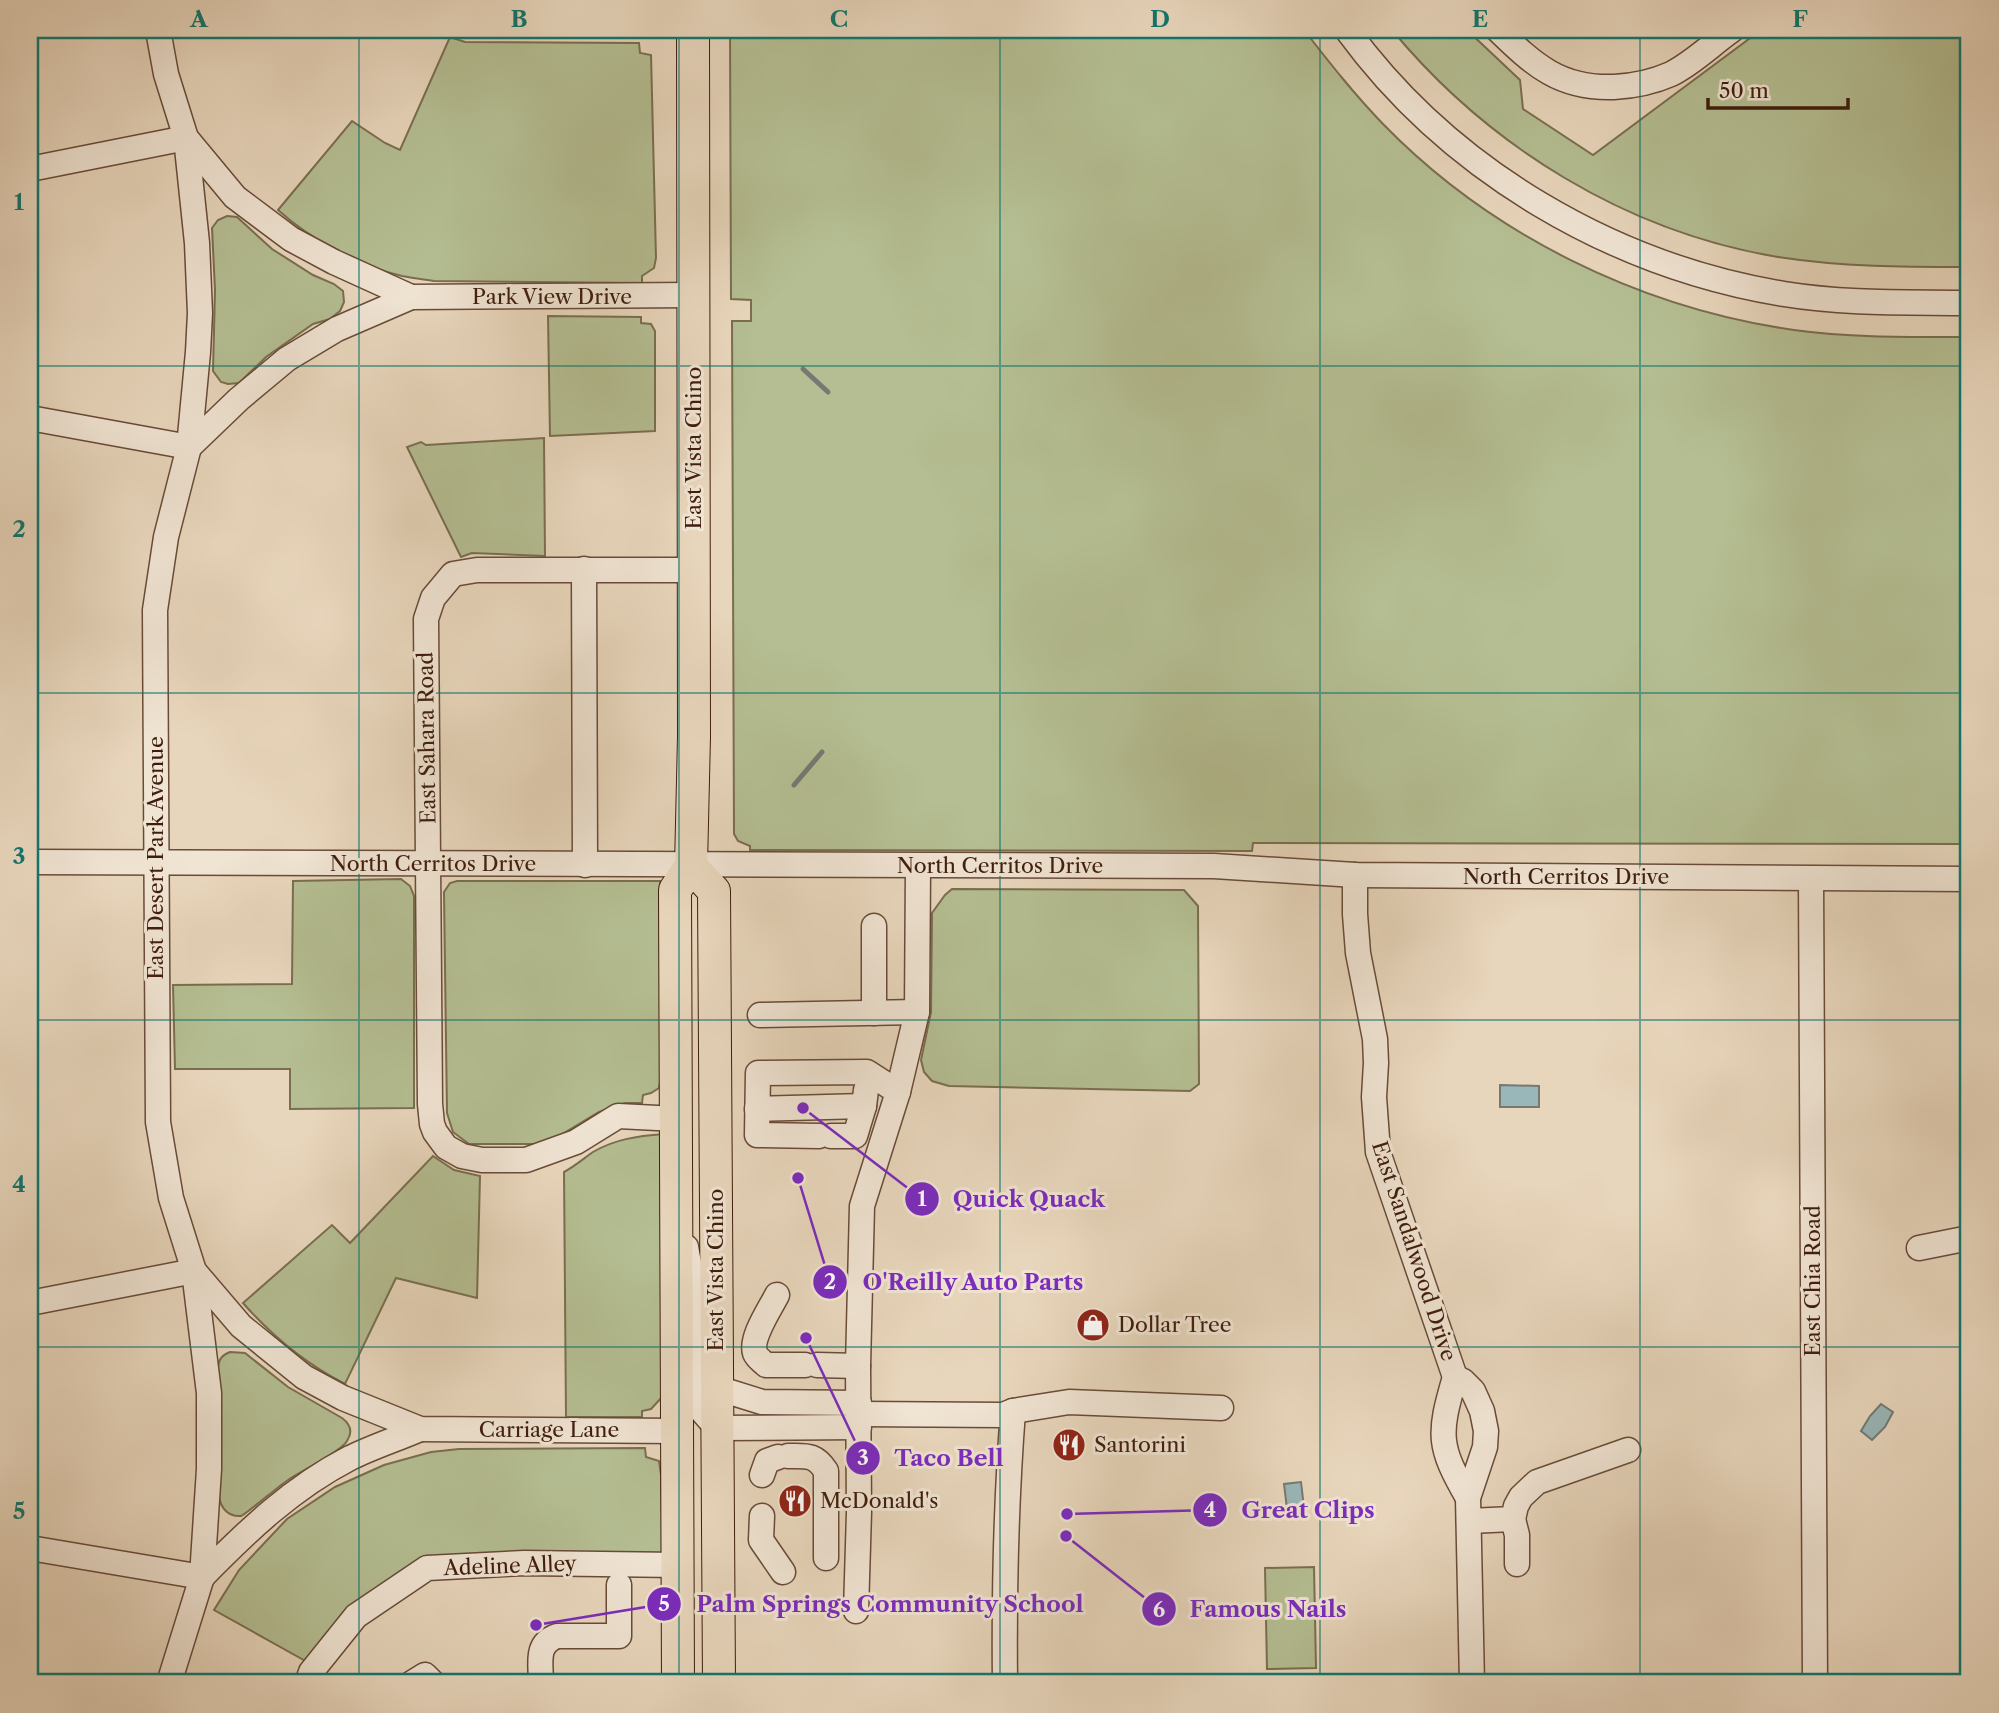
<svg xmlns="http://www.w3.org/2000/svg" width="1999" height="1713" viewBox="0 0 1999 1713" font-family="'Libre Caslon Text',serif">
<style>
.green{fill:#b4be92;stroke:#7a6e50;stroke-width:2}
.water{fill:#99b7b8;stroke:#757974;stroke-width:2}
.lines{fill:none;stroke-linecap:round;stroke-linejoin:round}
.stream{stroke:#757974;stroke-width:5}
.minor-casing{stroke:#694b39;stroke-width:27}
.major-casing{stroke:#3f1d0d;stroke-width:34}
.minor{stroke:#f0e4d3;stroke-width:24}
.major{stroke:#e8d6bc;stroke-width:32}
.grid{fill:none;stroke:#0f766e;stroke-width:2;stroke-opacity:0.55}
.labels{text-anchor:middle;stroke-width:6;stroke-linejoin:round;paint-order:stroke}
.street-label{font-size:21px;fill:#3f1d0d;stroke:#f0e4d3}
.poi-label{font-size:21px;fill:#3f1d0d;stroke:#f0e4d3;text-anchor:start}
.leader{fill:none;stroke:#7b2cbf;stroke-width:2.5}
.callout-dot{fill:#7b2cbf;stroke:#f0e4d3;stroke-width:2.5}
.mark-label{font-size:21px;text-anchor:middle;font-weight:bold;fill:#fff}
.callout-label{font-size:23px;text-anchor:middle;font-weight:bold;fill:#7b2cbf;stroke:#f0e4d3;stroke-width:6;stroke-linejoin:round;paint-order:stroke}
.neatline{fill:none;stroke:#0f766e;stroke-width:2.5}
.grid-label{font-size:23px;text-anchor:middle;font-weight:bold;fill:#0f766e}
</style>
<rect width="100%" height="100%" fill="#e8d6bc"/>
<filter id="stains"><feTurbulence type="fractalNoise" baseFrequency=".00286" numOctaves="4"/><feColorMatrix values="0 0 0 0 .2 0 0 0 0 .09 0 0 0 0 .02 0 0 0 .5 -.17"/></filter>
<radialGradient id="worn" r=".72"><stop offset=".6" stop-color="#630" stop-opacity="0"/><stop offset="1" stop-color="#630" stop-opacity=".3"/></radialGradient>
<g class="green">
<path d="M730,30H1304C1329,62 1354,94 1383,124C1491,235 1640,308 1794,330C1852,338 1911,337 1969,337V844L1253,843L1252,851L750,850V846L738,841L734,834L732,321H751V300L731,299Z"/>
<path d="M1392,30H1467L1520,80L1523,109L1593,155L1761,30H1969V267C1905,267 1842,267 1778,257C1627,232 1489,147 1392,30Z"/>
<path d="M450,37L465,42L639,43L640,53L651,55L656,258L654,268L642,276V283L434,281C423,279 412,278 402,276C359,266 310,239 278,210L352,121L385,143L400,150Z"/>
<path d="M227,216L237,217L272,249L313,275L334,284L343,291L344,302L340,311L330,319L313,324L266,357L239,383L228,384L221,382L213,371L215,290L212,228L218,220Z"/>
<path d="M548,316L641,317V323L651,324L655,331V431L550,436Z"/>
<path d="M544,438L545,556L472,553L461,557L407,447L421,442L426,445Z"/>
<path d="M401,879L410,886L414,896V1108L290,1109V1069H175L173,985L292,984L293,881Z"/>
<path d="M457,881H660V1082L659,1088L651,1093L643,1095L642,1103H625L599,1112L554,1139L537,1144H469L453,1132L447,1113L444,892L450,883Z"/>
<path d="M952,889L1184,890L1198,906L1199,1084L1190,1091L949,1086L932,1081L924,1072L921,1060L931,1012L932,913L945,895Z"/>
<path d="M664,1134L663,1396L651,1409L642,1411V1417H566L564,1172C575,1166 583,1159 593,1152C615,1139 638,1136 664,1134Z"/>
<path d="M433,1156L454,1170L480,1176L477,1298L396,1278L345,1384C306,1364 272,1336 243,1303L332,1225L350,1243Z"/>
<path d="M230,1352L245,1353L288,1387L342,1418C350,1424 353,1432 347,1441C341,1452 301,1471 288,1480C280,1485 245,1515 241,1516C228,1517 221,1508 219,1497L221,1434L218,1367C219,1359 222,1355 230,1352Z"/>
<path d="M645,1448L646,1457L659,1461L661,1475L663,1556L480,1558L350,1610L323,1637L309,1663L214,1610L239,1570L287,1519L335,1487L384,1465L431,1452L459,1449Z"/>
<path d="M1314,1567L1316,1668L1267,1669L1265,1568Z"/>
</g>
<g class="water">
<path d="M1500,1085L1539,1086V1107H1500Z"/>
<path d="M1881,1404L1893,1412L1885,1427L1872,1440L1861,1431L1870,1416Z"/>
<path d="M1301,1482L1305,1516L1288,1517L1284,1484Z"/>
</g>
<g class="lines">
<g class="stream">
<path d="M803,369L828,392"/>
<path d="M794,785L822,752"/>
</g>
<defs>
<g id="minor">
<path d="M158,30L166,74L186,138L197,243L200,313L198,352L189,447L166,537L155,610L158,1122L171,1198L194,1271L209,1393V1469L202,1577L169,1683"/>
<path d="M1347,30C1450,171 1613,266 1784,294C1846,304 1907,302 1969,303"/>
<path d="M1498,30C1534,65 1560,89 1614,87C1633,86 1653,82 1671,74C1693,63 1712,44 1732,30"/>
<path d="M30,169L186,138L235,197L291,239L334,262L411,297"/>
<path d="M30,418L189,447L239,399L287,359L337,329L411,297L694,295"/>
<path d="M584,569L585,865"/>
<path d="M30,862L1214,866L1355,875L1969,879"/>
<path d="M1355,875V914L1358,953L1375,1039L1376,1063L1374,1097L1378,1152L1455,1377C1438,1435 1438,1446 1468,1498"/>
<path d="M1811,879L1815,1683"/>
<path d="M874,926V1013"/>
<path d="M760,1015L917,1012"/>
<path d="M757,1109L864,1106"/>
<path d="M677,1119L618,1116L576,1142L526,1160H482L462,1156L446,1147L435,1132L432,1124L430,1104L426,619L433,598L453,574L477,570H693"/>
<path d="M819,1136L757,1135L758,1073L867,1072L898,1092"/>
<path d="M831,1136H855L864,1106L866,1090"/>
<path d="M686,1247L692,1280L694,1402L717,1428L859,1427"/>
<path d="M1919,1248L1969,1238"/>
<path d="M777,1295C770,1309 750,1338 755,1353C757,1358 762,1361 766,1365H805"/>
<path d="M30,1303L194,1271L241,1326L304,1377L343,1398L420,1429L679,1431"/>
<path d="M817,1365L858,1366"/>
<path d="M1455,1377L1463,1381L1473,1391L1482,1411L1486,1431L1485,1447L1468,1498L1472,1683"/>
<path d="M717,1388L762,1402L859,1403"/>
<path d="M859,1414L1003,1415L1013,1411L1069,1402L1221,1408"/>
<path d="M788,1456C807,1456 815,1454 826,1471V1558"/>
<path d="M762,1475L767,1461L778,1457"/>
<path d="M762,1516L761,1540L783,1572"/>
<path d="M1513,1519L1517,1535V1564"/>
<path d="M1469,1521L1513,1519L1516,1506L1521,1497L1537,1482L1628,1450"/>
<path d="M30,1548L202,1577"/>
<path d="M202,1577C247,1531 292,1488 350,1458C372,1447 397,1439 420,1429"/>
<path d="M856,1611L859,1512L858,1366L862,1206L898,1092L917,1012L918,866"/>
<path d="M307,1683L311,1672L356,1616L427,1568L524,1563L678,1565"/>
<path d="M412,1683L425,1675L433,1683"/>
<path d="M541,1683C541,1663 535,1644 557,1636H619V1585"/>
<path d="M1005,1683C1004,1592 1006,1502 1013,1411"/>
</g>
<g id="major">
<path d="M691,866L714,891L719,1683"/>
<path d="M678,1683L675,890L691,866L694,736L693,30"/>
</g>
</defs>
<use href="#minor" class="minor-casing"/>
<use href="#major" class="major-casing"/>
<use href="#minor" class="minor"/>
<use href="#major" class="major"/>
</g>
<path class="grid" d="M359,30V1683M679,30V1683M1000,30V1683M1320,30V1683M1640,30V1683M30,366H1969M30,693H1969M30,1020H1969M30,1347H1969"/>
<defs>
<symbol id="shop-disc" viewBox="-11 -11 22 22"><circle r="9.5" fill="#8f2418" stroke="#f0e4d3"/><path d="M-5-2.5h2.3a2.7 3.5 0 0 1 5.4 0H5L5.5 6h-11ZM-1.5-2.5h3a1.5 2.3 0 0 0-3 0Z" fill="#fff"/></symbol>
<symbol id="restaurant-disc" viewBox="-11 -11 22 22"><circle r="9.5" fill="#8f2418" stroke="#f0e4d3"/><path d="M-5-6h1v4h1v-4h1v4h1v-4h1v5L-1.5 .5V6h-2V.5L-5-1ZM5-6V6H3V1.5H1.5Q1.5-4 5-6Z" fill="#fff"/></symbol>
</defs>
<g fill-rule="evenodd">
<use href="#shop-disc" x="1074" y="1306" width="38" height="38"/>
<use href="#restaurant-disc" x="1050" y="1426" width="38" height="38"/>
<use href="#restaurant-disc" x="776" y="1482" width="38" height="38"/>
</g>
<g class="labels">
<g class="street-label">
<text x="552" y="304">Park View Drive</text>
<text transform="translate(694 448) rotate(-90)" y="7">East Vista Chino</text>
<text transform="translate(427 738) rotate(-91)" y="7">East Sahara Road</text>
<text transform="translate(156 858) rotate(-90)" y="7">East Desert Park Avenue</text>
<text x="433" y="871">North Cerritos Drive</text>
<text x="1000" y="873">North Cerritos Drive</text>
<text x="1566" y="884">North Cerritos Drive</text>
<text transform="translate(1414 1251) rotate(72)" y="7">East Sandalwood Drive</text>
<text transform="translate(716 1270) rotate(-90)" y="7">East Vista Chino</text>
<text transform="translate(1813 1281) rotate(-90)" y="7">East Chia Road</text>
<text x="549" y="1437">Carriage Lane</text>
<text transform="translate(510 1566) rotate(-2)" y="7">Adeline Alley</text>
</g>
<g class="poi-label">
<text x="1118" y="1332">Dollar Tree</text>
<text x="1094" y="1452">Santorini</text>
<text x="820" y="1508">McDonald's</text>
</g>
</g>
<path class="leader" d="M803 1108L922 1199M798 1178L830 1282M806 1338L863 1458M1067 1514L1210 1510M536 1625L664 1604M1066 1536L1159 1609"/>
<g class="callout-dot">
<circle cx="803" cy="1108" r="7"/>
<circle cx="798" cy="1178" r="7"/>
<circle cx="806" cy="1338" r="7"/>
<circle cx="1067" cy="1514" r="7"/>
<circle cx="536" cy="1625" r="7"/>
<circle cx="1066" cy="1536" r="7"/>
<circle cx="922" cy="1199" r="18"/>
<circle cx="830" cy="1282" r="18"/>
<circle cx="863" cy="1458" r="18"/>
<circle cx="1210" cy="1510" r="18"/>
<circle cx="664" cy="1604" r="18"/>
<circle cx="1159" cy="1609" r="18"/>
</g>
<g class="mark-label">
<text x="922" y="1206">1</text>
<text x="830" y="1289">2</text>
<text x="863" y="1465">3</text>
<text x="1210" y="1517">4</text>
<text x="664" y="1611">5</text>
<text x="1159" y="1617">6</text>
</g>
<g class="callout-label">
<text x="1029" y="1207">Quick Quack</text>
<text x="973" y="1290">O'Reilly Auto Parts</text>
<text x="949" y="1466">Taco Bell</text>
<text x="1308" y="1518">Great Clips</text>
<text x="890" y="1612">Palm Springs Community School</text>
<text x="1268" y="1617">Famous Nails</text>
</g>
<rect width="1999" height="1713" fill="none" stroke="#e8d6bc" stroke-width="77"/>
<path d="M1708 98v10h140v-10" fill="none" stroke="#3f1d0d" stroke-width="3.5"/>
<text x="1719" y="98" font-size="21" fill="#3f1d0d" stroke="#f0e4d3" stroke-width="5" paint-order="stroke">50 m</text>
<rect x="38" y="38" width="1922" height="1636" class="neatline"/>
<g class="grid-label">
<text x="199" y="27">A</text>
<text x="519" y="27">B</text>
<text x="839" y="27">C</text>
<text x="1160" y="27">D</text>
<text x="1480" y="27">E</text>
<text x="1800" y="27">F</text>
<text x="19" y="210">1</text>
<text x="19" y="537">2</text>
<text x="19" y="864">3</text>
<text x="19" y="1192">4</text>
<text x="19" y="1519">5</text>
</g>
<rect width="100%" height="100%" filter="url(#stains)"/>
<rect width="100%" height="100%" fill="url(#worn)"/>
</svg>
